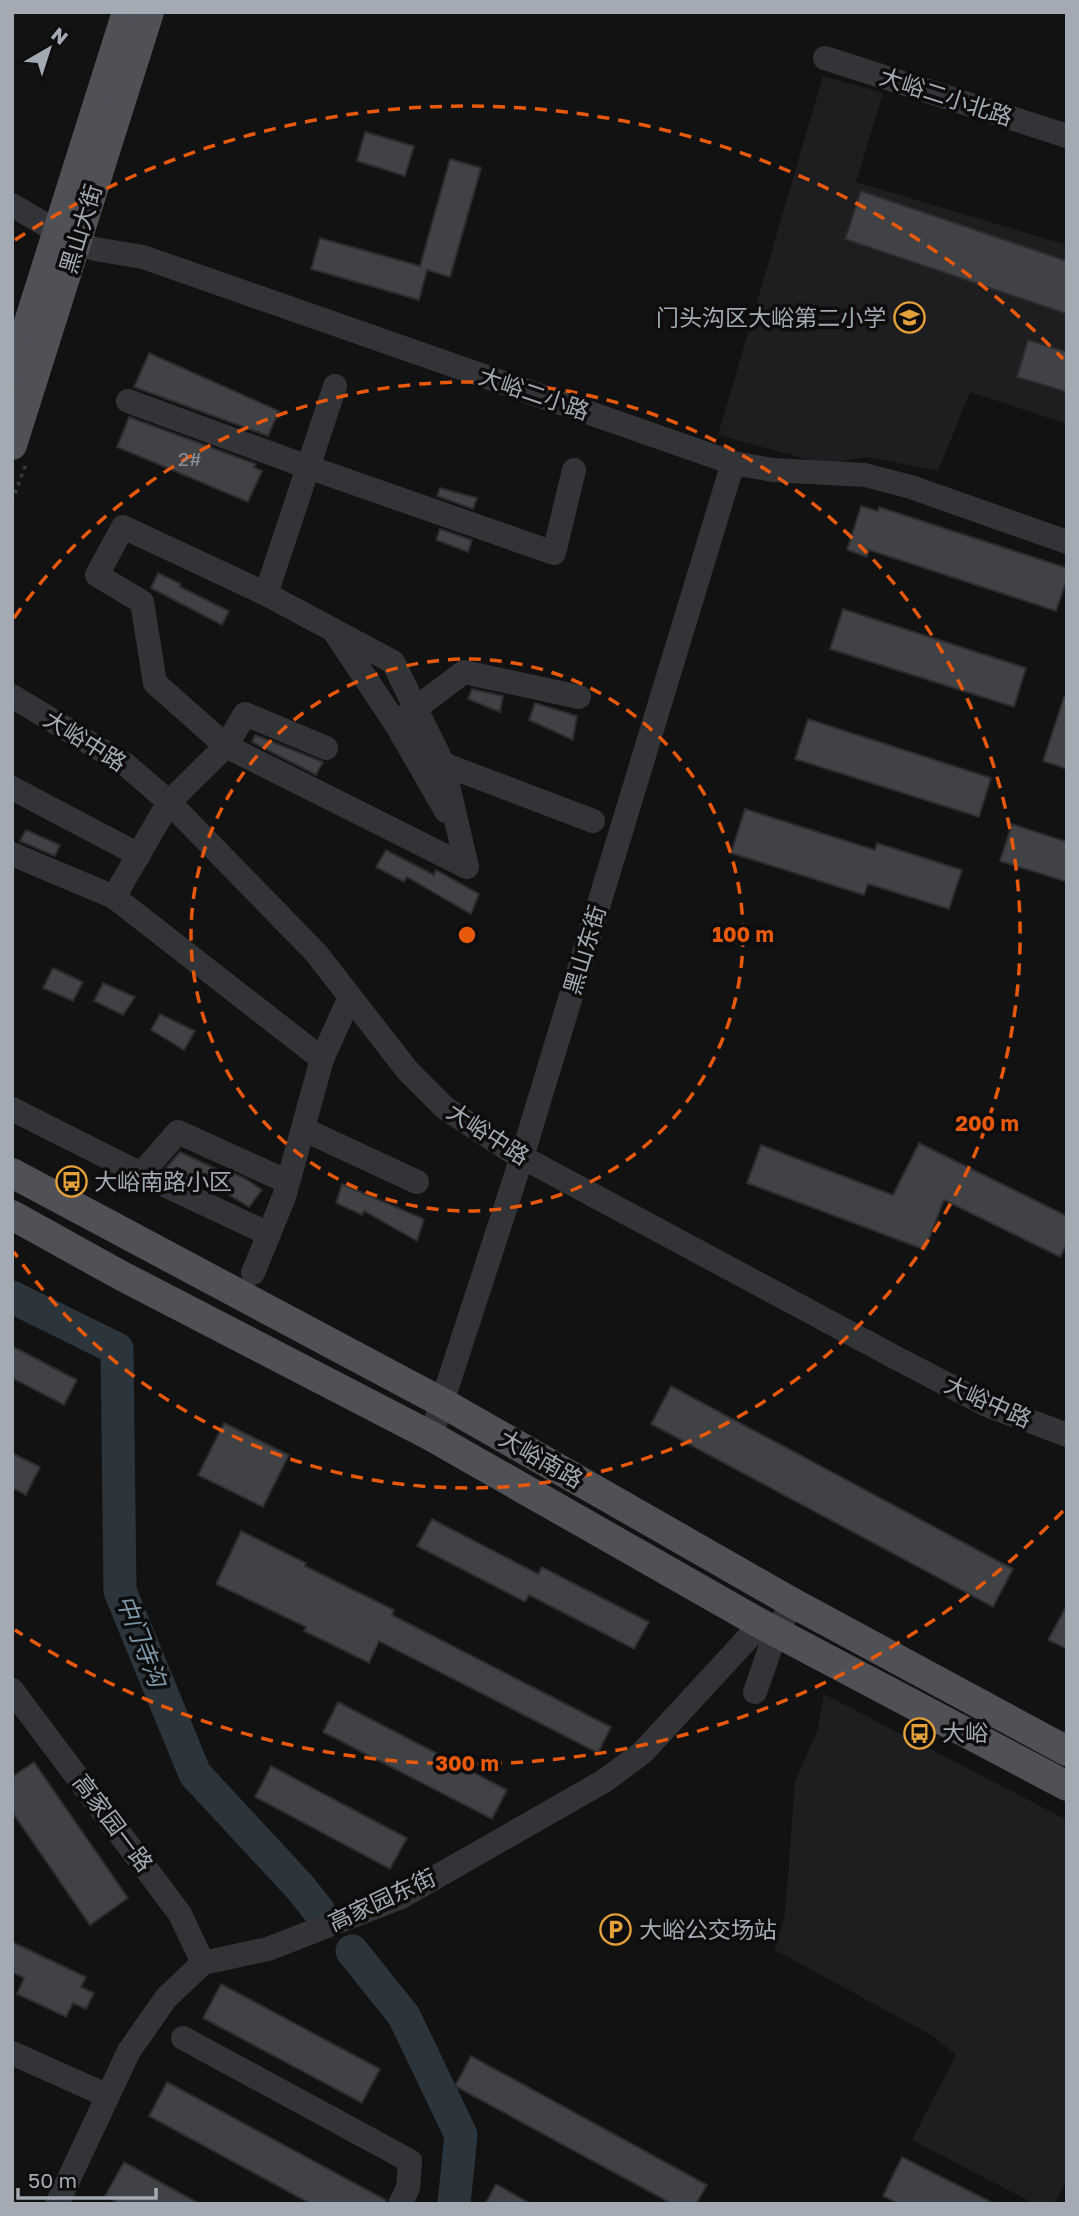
<svg xmlns="http://www.w3.org/2000/svg" width="1079" height="2216" viewBox="0 0 1079 2216" font-family="'Golos Text','Noto Sans SC',sans-serif">
<style>
.built{fill:#1e1e20}
.lines{fill:none;stroke-linecap:round;stroke-linejoin:round}
.river{stroke:#2c353b;stroke-width:33}
.building{fill:#414246;stroke:#2c2c2f;stroke-width:2}
.path{stroke:#393b3f;stroke-width:3.5;stroke-dasharray:3.5 5;stroke-linecap:butt}
.minor{stroke:#333438;stroke-width:24}
.major{stroke:#4f5157;stroke-width:30}
.ring{fill:none;stroke:#e8590c;stroke-width:3.5;stroke-dasharray:12 9}
.labels{text-anchor:middle;stroke-width:7;stroke-linejoin:round;paint-order:stroke}
.number-label{font-size:19px;fill:#8b9098}
.street-label{font-size:23px;fill:#a4aab3;stroke:#0d0d0e}
.poi-label{font-size:23px;fill:#a4aab3;stroke:#0d0d0e;text-anchor:start}
.water-label{font-size:24px;font-style:italic;fill:#7d99ac;stroke:#0d0d0e}
.centre{fill:#e8590c;stroke:#0d0d0e;stroke-width:3.5}
.ring-label{font-size:21px;text-anchor:middle;font-weight:bold;fill:#e8590c;stroke:#0d0d0e;stroke-width:7;stroke-linejoin:round;paint-order:stroke}
</style>
<rect width="100%" height="100%" fill="#121213"/>
<g class="built">
<path d="M823,76L883,93L856,182L1067,245V424L970,392L938,471L868,457L825,464L718,435Z"/>
<path d="M824,1694L1067,1820V2179L1054,2204H1035L912,2140L956,2055L933,2036L775,1950L785,1913L795,1782L818,1729Z"/>
</g>
<g class="lines">
<g class="river">
<path d="M12,1297L117,1349L120,1591L195,1774L298,1885L319,1911"/>
<path d="M352,1951L404,2016L461,2135L454,2204"/>
</g>
</g>
<g class="building">
<path d="M365,132L414,146L405,176L357,161Z"/>
<path d="M450,159L481,168L450,277L427,270L419,300L311,269L320,238L420,266Z"/>
<path d="M861,191L1067,261V314L845,239Z"/>
<path d="M1028,340L1067,352V392L1017,377Z"/>
<path d="M149,353L279,411L268,436L134,387Z"/>
<path d="M129,417L256,464L254,467L262,471L248,502L117,447Z"/>
<path d="M440,488L477,498L473,509L437,496Z"/>
<path d="M861,506L878,511L879,507L1067,568V579L1056,611L869,550L867,557L847,550Z"/>
<path d="M440,529L472,540L468,552L436,540Z"/>
<path d="M158,573L181,584L180,587L229,611L222,625L151,588Z"/>
<path d="M843,609L1026,668L1014,707L830,649Z"/>
<path d="M472,689L503,696L500,712L468,699Z"/>
<path d="M1064,697H1067V769L1043,761Z"/>
<path d="M535,703L577,716L573,740L529,720Z"/>
<path d="M808,719L991,778L979,817L795,759Z"/>
<path d="M255,735L323,762L316,775L252,742Z"/>
<path d="M745,809L875,850L877,843L962,870L949,909L868,884L864,895L731,853Z"/>
<path d="M1012,824L1067,842V882L1000,861Z"/>
<path d="M26,830L60,845L55,856L20,841Z"/>
<path d="M386,850L434,875L436,870L479,894L471,914L407,877L404,882L376,867Z"/>
<path d="M53,968L83,982L73,1001L43,988Z"/>
<path d="M103,983L135,997L123,1015L94,1001Z"/>
<path d="M160,1014L195,1031L184,1050L151,1030Z"/>
<path d="M919,1143L1067,1216V1244L1060,1257L944,1200L925,1250L747,1183L761,1145L893,1195Z"/>
<path d="M180,1152L229,1175L231,1172L246,1179L262,1190L249,1207L196,1175L191,1181L165,1169Z"/>
<path d="M342,1184L424,1219L417,1241L364,1211L362,1215L336,1203Z"/>
<path d="M12,1346L77,1380L64,1405L12,1378Z"/>
<path d="M671,1386L1013,1569L993,1607L651,1424Z"/>
<path d="M224,1423L289,1455L263,1507L198,1475Z"/>
<path d="M12,1453L40,1467L26,1495L12,1488Z"/>
<path d="M432,1519L538,1574L542,1567L649,1622L634,1649L529,1595L525,1602L417,1546Z"/>
<path d="M241,1531L306,1563L305,1566L394,1610L392,1615L611,1727L598,1753L379,1641L369,1663L304,1631L306,1627L216,1584Z"/>
<path d="M1067,1605V1649L1048,1640Z"/>
<path d="M338,1702L507,1790L492,1819L323,1732Z"/>
<path d="M34,1762L128,1898L90,1925L12,1812V1777Z"/>
<path d="M271,1766L407,1838L390,1869L255,1797Z"/>
<path d="M12,1942L86,1977L81,1987L94,1993L86,2009L73,2003L66,2017L17,1994L24,1978L12,1972Z"/>
<path d="M221,1984L380,2069L362,2103L203,2018Z"/>
<path d="M471,2056L707,2185L696,2204H672L455,2086Z"/>
<path d="M167,2082L386,2200L385,2204H311L149,2116Z"/>
<path d="M902,2157L995,2204H899L883,2196Z"/>
<path d="M124,2162L200,2204H120L105,2196Z"/>
<path d="M496,2184L531,2204H485Z"/>
</g>
<g class="lines">
<path class="path" d="M12,501L26,464"/>
<g class="minor">
<path d="M825,58L1067,136"/>
<path d="M12,205L75,242L95,249L143,257L733,463L773,470L865,475L911,487L1067,542"/>
<path d="M128,401L308,467L554,553L574,470"/>
<path d="M266,594L393,662L443,764L467,867L226,746L155,683L142,602L97,575L123,527L266,594L335,386"/>
<path d="M336,634L396,724L446,811"/>
<path d="M12,696L126,765L169,802L316,953L408,1071L445,1108L509,1150L902,1361L987,1405L1067,1435"/>
<path d="M404,717L464,672L579,697"/>
<path d="M443,764L593,821"/>
<path d="M12,788L139,855"/>
<path d="M12,854L114,897L169,802L226,746L245,714L326,748"/>
<path d="M114,897L322,1059L284,1197L253,1273"/>
<path d="M322,1059L350,997"/>
<path d="M12,1109L141,1174"/>
<path d="M303,1129L417,1182"/>
<path d="M269,1234L141,1174L178,1132L288,1182"/>
<path d="M431,1436L522,1157L733,463"/>
<path d="M12,1690L180,1914L203,1963"/>
<path d="M755,1692L776,1632L793,1603"/>
<path d="M183,2038L410,2161L408,2188L400,2204"/>
<path d="M12,2053L108,2096"/>
<path d="M57,2204L129,2051L166,1998L203,1963L268,1949L401,1897L604,1781L642,1753L761,1624"/>
</g>
<g class="major">
<path d="M12,376L127,12"/>
<path d="M12,445L149,12"/>
<path d="M12,1173L443,1403L793,1603L1067,1751"/>
<path d="M12,1215L122,1276L431,1436L761,1624L1067,1786"/>
</g>
</g>
<g class="ring">
<circle cx="467" cy="935" r="276"/>
<path d="M14 618A553 553 0 1 1 14 1252"/>
<path d="M1063 1511A829 829 0 0 1 15 1630M15 240A829 829 0 0 1 1063 359"/>
</g>
<defs>
<symbol id="school-ring" viewBox="-11 -11 22 22"><circle r="9.5" fill="#0d0d0e" stroke="#e4a139" stroke-width="1.5"/><path d="M0-5L7-2L0 1L-7-2ZM-4 1L0 2.5L4 1V4Q0 6-4 4Z" fill="#e4a139"/></symbol>
<symbol id="bus-ring" viewBox="-11 -11 22 22"><circle r="9.5" fill="#0d0d0e" stroke="#e4a139" stroke-width="1.5"/><path d="M-5-6H5V4H4V6H2V4H-2V6H-4V4H-5ZM-3.5-4V0h7V-4ZM-3.5 1.2v1.5H-2V1.2ZM2 1.2v1.5H3.5V1.2Z" fill="#e4a139"/></symbol>
<symbol id="parking-ring" viewBox="-11 -11 22 22"><circle r="9.5" fill="#0d0d0e" stroke="#e4a139" stroke-width="1.5"/><path d="M-3.5-5.5H1a3.5 3.5 0 0 1 0 7H-1V5.5H-3.5ZM-1-3.4V-.6H.8a1.4 1.4 0 0 0 0-2.8Z" fill="#e4a139"/></symbol>
</defs>
<g fill-rule="evenodd">
<use href="#school-ring" x="892" y="300" width="35" height="35"/>
<use href="#bus-ring" x="54" y="1164" width="35" height="35"/>
<use href="#bus-ring" x="902" y="1716" width="35" height="35"/>
<use href="#parking-ring" x="598" y="1912" width="35" height="35"/>
</g>
<g class="labels">
<g class="number-label">
<text x="190" y="466">2#</text>
</g>
<g class="street-label">
<text transform="translate(946 97) rotate(18)" y="8">大峪二小北路</text>
<text transform="translate(81 229) rotate(-73)" y="8">黑山大街</text>
<text transform="translate(534 394) rotate(19)" y="8">大峪二小路</text>
<text transform="translate(85 741) rotate(32)" y="8">大峪中路</text>
<text transform="translate(585 950) rotate(-73)" y="8">黑山东街</text>
<text transform="translate(488 1134) rotate(33)" y="8">大峪中路</text>
<text transform="translate(988 1402) rotate(24)" y="8">大峪中路</text>
<text transform="translate(541 1459) rotate(30)" y="8">大峪南路</text>
<text transform="translate(113 1823) rotate(53)" y="8">高家园一路</text>
<text transform="translate(382 1900) rotate(-25)" y="8">高家园东街</text>
</g>
<g class="poi-label">
<text x="886" y="326" text-anchor="end">门头沟区大峪第二小学</text>
<text x="94" y="1190">大峪南路小区</text>
<text x="942" y="1741">大峪</text>
<text x="639" y="1938">大峪公交场站</text>
</g>
<g class="water-label">
<text transform="translate(141 1641) rotate(69)" y="8">中门寺沟</text>
</g>
</g>
<circle cx="467" cy="935" r="10" class="centre"/>
<g class="ring-label">
<text x="743" y="942">100 m</text>
<text x="987" y="1131">200 m</text>
<text x="467" y="1771">300 m</text>
</g>
<rect width="1079" height="2216" fill="none" stroke="#a4aab3" stroke-width="28"/>
<g transform="translate(49 49) rotate(39)" stroke="#0d0d0e" stroke-width="5" paint-order="stroke">
<path d="M0-5L12 26L0 18L-12 26Z" fill="#a4aab3"/>
<text y="-10" font-size="19" font-weight="bold" text-anchor="middle" fill="#a4aab3">N</text>
</g>
<path d="M18 2188v10h138v-10" fill="none" stroke="#a4aab3" stroke-width="3.5"/>
<text x="28" y="2188" font-size="21" fill="#a4aab3" stroke="#0d0d0e" stroke-width="5" paint-order="stroke">50 m</text>
</svg>
